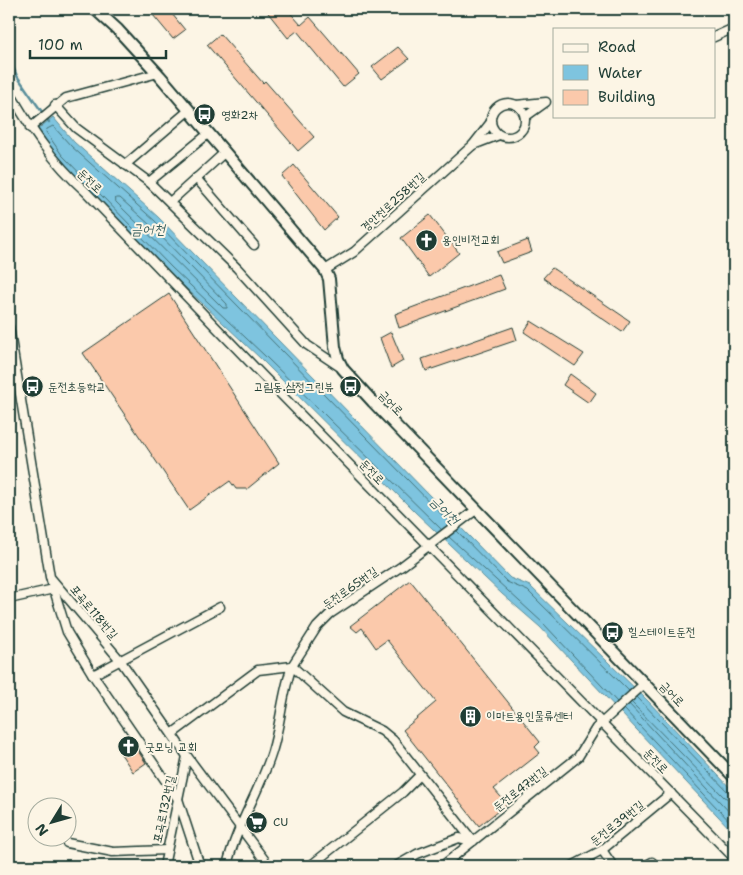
<svg xmlns="http://www.w3.org/2000/svg" width="743" height="875" viewBox="0 0 743 875" font-family="'Shantell Sans','Poor Story',sans-serif">
<style>
.water{fill:#7ec4df;stroke:#588e9b}
.lines{fill:none;stroke-linecap:round;stroke-linejoin:round}
.shore{stroke:#457378;stroke-width:1}
.stream{stroke:#588e9b;stroke-width:2.5}
.building{fill:#fbc9ab;stroke:#1f3d34}
.minor-casing{stroke:#1f3d34;stroke-width:11}
.tertiary-casing{stroke:#1f3d34;stroke-width:14}
.minor{stroke:#fcf5e5;stroke-width:8}
.tertiary{stroke:#fcf5e5;stroke-width:10}
.labels{text-anchor:middle;stroke-width:4;stroke-linejoin:round;paint-order:stroke}
.poi-label{font-size:12px;fill:#1f3d34;stroke:#fcf5e5;text-anchor:start}
.street-label{font-size:12px;fill:#1f3d34;stroke:#fcf5e5}
.water-label{font-size:14px;font-style:italic;fill:#375f5f;stroke:#fcf5e5}
</style>
<rect width="100%" height="100%" fill="#fcf5e5"/>
<filter id="ink" filterUnits="userSpaceOnUse"><feTurbulence type="fractalNoise" baseFrequency=".02" numOctaves="2"/><feDisplacementMap in="SourceGraphic" scale="10" xChannelSelector="R" yChannelSelector="G"/><feConvolveMatrix kernelMatrix="1 2 1 2 8 2 1 2 1" color-interpolation-filters="sRGB"/></filter>
<g filter="url(#ink)">
<path class="water" d="M53,117L74,142L158,217L510,578L530,586L647,700L734,792V833L540,627L502,594L415,512L261,359L168,271L58,158L38,129Z"/>
<g class="lines">
<g class="shore">
<path d="M116,198H120L150,225L227,304V308H223L116,202Z"/>
<path d="M442,530L265,356L172,268L62,155L46,132L47,129L53,126L71,146L155,221L450,523"/>
<path d="M457,531L507,582L528,591L629,691"/>
<path d="M449,537L543,623L617,702"/>
<path d="M637,697L729,793L734,795"/>
<path d="M631,702L724,797L734,801"/>
<path d="M629,704L734,817"/>
<path d="M624,709L734,826"/>
</g>
<path class="stream" d="M9,58L17,76L49,122"/>
</g>
<g class="building">
<path d="M148,9H168L185,30L173,39Z"/>
<path d="M265,9H287L301,25L310,17L359,74L343,87L297,31L288,38Z"/>
<path d="M220,34L263,83L265,81L314,137L298,151L207,45Z"/>
<path d="M398,47L409,59L382,79L372,67Z"/>
<path d="M294,165L338,217L324,230L282,176Z"/>
<path d="M430,215L459,253L429,277L401,238Z"/>
<path d="M528,240L532,252L502,263L497,252Z"/>
<path d="M552,268L630,321L622,332L543,278Z"/>
<path d="M499,275L505,289L399,328L395,314Z"/>
<path d="M169,294L279,463L247,489H236L230,481L189,510L83,353Z"/>
<path d="M531,321L584,354L575,366L524,332Z"/>
<path d="M513,327L517,340L426,371L422,359Z"/>
<path d="M391,332L403,361L391,368L380,338Z"/>
<path d="M570,374L596,393L589,403L563,385Z"/>
<path d="M410,580L540,742L535,747L540,753L494,789L507,804L479,826L403,730L436,702L387,640L376,648L362,628L357,632L350,626Z"/>
<path d="M130,739L146,763L133,772L117,748Z"/>
</g>
<g class="lines">
<defs>
<g id="minor">
<path d="M714,37L734,28"/>
<path d="M9,91C32,131 51,160 86,192L263,376L734,858"/>
<circle cx="508" cy="120" r="17"/>
<path d="M55,105L76,128L149,182L237,268L307,345L343,369"/>
<path d="M516,105L546,102L525,117"/>
<path d="M491,122L473,145L499,135"/>
<path d="M30,128L66,98L158,73"/>
<path d="M125,165L188,111"/>
<path d="M196,178L254,245"/>
<path d="M149,182L208,134"/>
<path d="M170,202L224,153"/>
<path d="M325,270L354,252L473,145"/>
<path d="M9,327L50,577L120,660L187,756L269,866"/>
<path d="M51,580L67,632L93,675L178,799L200,866"/>
<path d="M9,599L54,589"/>
<path d="M93,675L220,607"/>
<path d="M172,734L258,670L292,666L317,627L330,614L402,566L477,509"/>
<path d="M67,843L113,852L167,850"/>
<path d="M602,850L613,866"/>
<path d="M164,866L187,756"/>
<path d="M227,866C236,826 260,791 272,752C281,723 282,694 292,666L343,712L382,731L393,740L473,841"/>
<path d="M310,866L403,792L420,775"/>
<path d="M396,866L417,854L459,838L473,841"/>
<path d="M442,866L578,757L596,728L644,684"/>
<path d="M572,866L602,850L671,793"/>
<path d="M645,866L652,862"/>
</g>
<path id="tertiary" d="M95,9L118,30L160,76L325,270L329,279L335,347L338,359L343,369L373,402L734,777"/>
</defs>
<use href="#minor" class="minor-casing"/>
<use href="#tertiary" class="tertiary-casing"/>
<use href="#minor" class="minor"/>
<use href="#tertiary" class="tertiary"/>
</g>
</g>
<defs>
<symbol id="bus-disc" viewBox="-11 -11 22 22"><circle r="9.5" fill="#1f3d34" stroke="#fcf5e5"/><path d="M-5-6H5V4H4V6H2V4H-2V6H-4V4H-5ZM-3.5-4V0h7V-4ZM-3.5 1.2v1.5H-2V1.2ZM2 1.2v1.5H3.5V1.2Z" fill="#fff"/></symbol>
<symbol id="church-disc" viewBox="-11 -11 22 22"><circle r="9.5" fill="#1f3d34" stroke="#fcf5e5"/><path d="M-1.2-6h2.4v3.5h3.3v2.4h-3.3V6h-2.4V-.1h-3.3v-2.4h3.3Z" fill="#fff"/></symbol>
<symbol id="building-disc" viewBox="-11 -11 22 22"><circle r="9.5" fill="#1f3d34" stroke="#fcf5e5"/><path d="M-4-6H4V6H1V3H-1V6H-4ZM-2.5-4.3h1.7v1.8h-1.7ZM.8-4.3h1.7v1.8H.8ZM-2.5-1h1.7V.8h-1.7ZM.8-1h1.7V.8H.8Z" fill="#fff"/></symbol>
<symbol id="supermarket-disc" viewBox="-11 -11 22 22"><circle r="9.5" fill="#1f3d34" stroke="#fcf5e5"/><path d="M-6-5.5h2.5l.6 2H6L4.5 2H-2.5L-4.4-4H-6ZM-1.5 3.2a1.3 1.3 0 1 0 .1 0ZM3 3.2a1.3 1.3 0 1 0 .1 0Z" fill="#fff"/></symbol>
</defs>
<g fill-rule="evenodd">
<use href="#bus-disc" x="192" y="102" width="25" height="25"/>
<use href="#church-disc" x="414" y="228" width="25" height="25"/>
<use href="#bus-disc" x="20" y="374" width="25" height="25"/>
<use href="#bus-disc" x="338" y="374" width="25" height="25"/>
<use href="#bus-disc" x="600" y="620" width="25" height="25"/>
<use href="#building-disc" x="458" y="704" width="25" height="25"/>
<use href="#church-disc" x="116" y="734" width="25" height="25"/>
<use href="#supermarket-disc" x="244" y="810" width="25" height="25"/>
</g>
<g class="labels">
<g class="poi-label">
<text x="221" y="119">영화2차</text>
<text x="442" y="244">용인비전교회</text>
<text x="48" y="391">둔전초등학교</text>
<text x="334" y="391" text-anchor="end">고림동.삼정그린뷰</text>
<text x="628" y="636">힐스테이트둔전</text>
<text x="486" y="720">이마트용인물류센터</text>
<text x="145" y="751">굿모닝 교회</text>
<text x="273" y="826">CU</text>
</g>
<g class="street-label">
<text transform="translate(90 181) rotate(43)" y="4">둔전로</text>
<text transform="translate(393 202) rotate(-42)" y="4">경안천로258번길</text>
<text transform="translate(391 403) rotate(46)" y="4">금어로</text>
<text transform="translate(372 472) rotate(46)" y="4">둔전로</text>
<text transform="translate(350 588) rotate(-35)" y="4">둔전로65번길</text>
<text transform="translate(94 612) rotate(50)" y="4">포곡로118번길</text>
<text transform="translate(672 694) rotate(46)" y="4">금어로</text>
<text transform="translate(656 761) rotate(46)" y="4">둔전로</text>
<text transform="translate(520 789) rotate(-38)" y="4">둔전로47번길</text>
<text transform="translate(164 809) rotate(-78)" y="4">포곡로132번길</text>
<text transform="translate(617 823) rotate(-38)" y="4">둔전로39번길</text>
</g>
<g class="water-label">
<text x="148" y="234">금어천</text>
<text transform="translate(445 510) rotate(45)" y="5">금어천</text>
</g>
</g>
<rect width="743" height="875" fill="none" stroke="#fcf5e5" stroke-width="30"/>
<rect x="15" y="15" width="713" height="845" fill="none" stroke="#1f3d34" stroke-width="2" filter="url(#ink)"/>
<rect x="553" y="28" width="162" height="90" fill="#fcf5e5" stroke="#a4ab9e"/>
<rect x="563" y="44" width="25" height="8" fill="#fcf5e5" stroke="#a4ab9e"/>
<text x="598" y="52" font-size="15" fill="#1f3d34">Road</text>
<rect x="563" y="65" width="25" height="15" fill="#7ec4df" stroke="#a4ab9e"/>
<text x="598" y="78" font-size="15" fill="#1f3d34">Water</text>
<rect x="563" y="90" width="25" height="15" fill="#fbc9ab" stroke="#a4ab9e"/>
<text x="598" y="102" font-size="15" fill="#1f3d34">Building</text>
<g transform="translate(52 822) rotate(233)"><circle r="24" fill="#fcf5e5" stroke="#a4ab9e"/>
<path d="M0-4L9 19L0 12L-9 19Z" fill="#1f3d34"/>
<text y="-8" font-size="14" font-weight="bold" text-anchor="middle" fill="#1f3d34">N</text>
</g>
<path d="M30 50v8h136v-8" fill="none" stroke="#1f3d34" stroke-width="2.5"/>
<text x="38" y="50" font-size="15" fill="#1f3d34" stroke="#fcf5e5" stroke-width="4" paint-order="stroke">100 m</text>
</svg>
